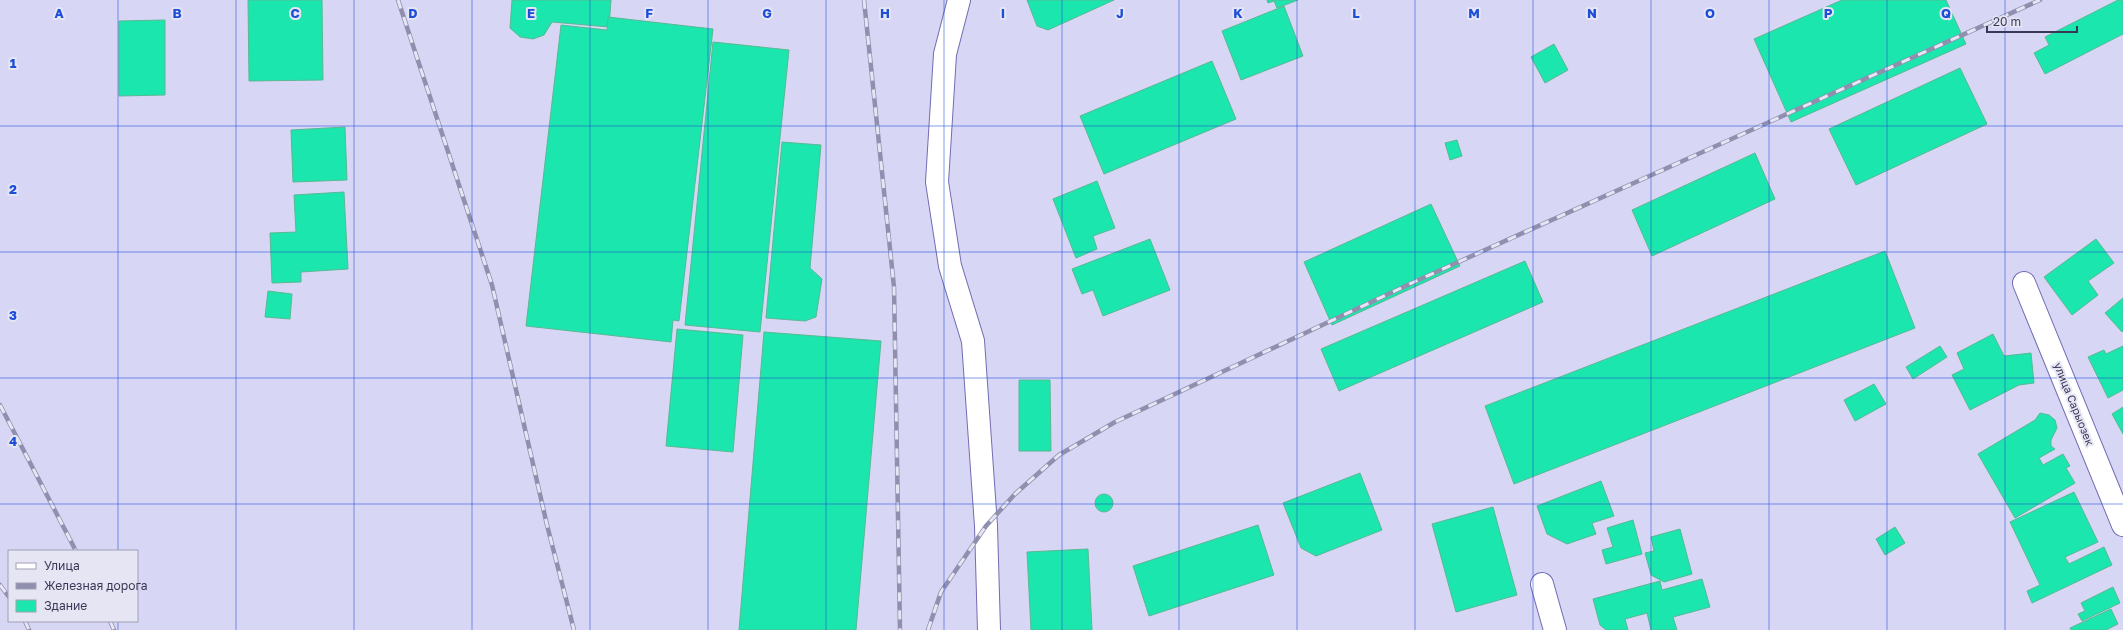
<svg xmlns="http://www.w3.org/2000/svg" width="2123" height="630" viewBox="0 0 2123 630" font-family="'Golos Text',sans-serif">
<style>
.building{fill:#1be6ad;stroke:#59b895}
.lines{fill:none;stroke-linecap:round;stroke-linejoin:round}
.street-casing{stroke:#726cb2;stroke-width:24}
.street{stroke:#fff;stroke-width:22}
.rail-casing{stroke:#908fae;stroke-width:4.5}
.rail{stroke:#e5e5f4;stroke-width:3;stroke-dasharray:9;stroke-linecap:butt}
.grid{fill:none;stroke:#1d4ed8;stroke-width:1;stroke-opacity:0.55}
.labels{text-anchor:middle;stroke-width:4;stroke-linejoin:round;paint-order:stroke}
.street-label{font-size:11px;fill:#3a3857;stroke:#e5e5f4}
.grid-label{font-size:13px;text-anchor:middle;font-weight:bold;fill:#1d4ed8;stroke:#e5e5f4;stroke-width:4;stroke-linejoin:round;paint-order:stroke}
</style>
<rect width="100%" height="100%" fill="#d7d6f5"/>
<g class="building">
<path d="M248,0H322L323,80L249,81Z"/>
<path d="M512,0H611L609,27L552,22L544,35L533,39L520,37L510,28Z"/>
<path d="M1027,0H1114L1048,30L1037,26Z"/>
<path d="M1267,0H1298L1277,8L1274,1L1268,3Z"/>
<path d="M1842,0H1946L1966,44L1791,122L1754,39Z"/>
<path d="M2118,0H2123V34L2045,74L2034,53L2049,45L2045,37Z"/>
<path d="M1284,6L1303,56L1241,80L1222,31Z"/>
<path d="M608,17L713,29L679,321L673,320L671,342L526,326L561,25L607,30Z"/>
<path d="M165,20V95L119,96V21Z"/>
<path d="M713,42L789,50L760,332L685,325Z"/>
<path d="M1554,44L1568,70L1545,83L1531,57Z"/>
<path d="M1212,61L1236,119L1104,174L1080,116Z"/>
<path d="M1960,68L1987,124L1856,185L1829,129Z"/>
<path d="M345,127L347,180L293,182L291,130Z"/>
<path d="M1457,140L1462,156L1450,160L1445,143Z"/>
<path d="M782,142L821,145L810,268L822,279L816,317L805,321L766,318Z"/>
<path d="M1755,153L1775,199L1652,256L1632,210Z"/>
<path d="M1097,181L1115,228L1093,236L1097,249L1076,258L1053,199Z"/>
<path d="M344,192L348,269L301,272V282L272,283L270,233L296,232L294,195Z"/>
<path d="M1431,204L1460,266L1332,325L1304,262Z"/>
<path d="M1150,239L1170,290L1103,316L1093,290L1082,294L1072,269Z"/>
<path d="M2096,239L2114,263L2088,281L2098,295L2072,315L2044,277Z"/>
<path d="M1885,251L1915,328L1514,484L1485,406Z"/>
<path d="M1525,261L1543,302L1339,391L1321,349Z"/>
<path d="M268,291L292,294L290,319L265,317Z"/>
<path d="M2123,298V331L2122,332L2105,313Z"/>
<path d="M677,329L743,335L733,452L666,446Z"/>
<path d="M764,332L881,341L856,630H739Z"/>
<path d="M1993,334L2004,356L2031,353L2034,383L2019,385L1970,410L1952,375L1964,369L1957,353Z"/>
<path d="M1940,346L1947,357L1913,379L1906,367Z"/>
<path d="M2123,346V390L2108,398L2088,357L2104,350L2106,354Z"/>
<path d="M1019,380H1050L1051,451H1019Z"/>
<path d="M1874,384L1886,404L1855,421L1844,400Z"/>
<path d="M2123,407V434L2112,414Z"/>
<path d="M2040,413L2049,415L2055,420L2057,428L2051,440V446L2055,449L2039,458L2043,465L2063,454L2070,466L2066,468L2075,483L2015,518L1978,454L2035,420Z"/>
<path d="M1360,473L1382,530L1316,556L1301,548L1283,503Z"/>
<path d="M1601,481L1614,516L1592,523L1596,534L1567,544L1547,534L1537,506Z"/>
<path d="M2074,492L2098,542L2065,557L2069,564L2104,547L2112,565L2032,603L2027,591L2040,585L2010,522Z"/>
<circle cx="1104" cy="503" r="9"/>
<path d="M1493,507L1517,595L1456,612L1432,524Z"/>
<path d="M1633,520L1642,554L1606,564L1602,550L1613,547L1607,528Z"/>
<path d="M1258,525L1274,575L1149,616L1133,566Z"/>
<path d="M1895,527L1905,543L1885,555L1876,539Z"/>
<path d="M1680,529L1692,574L1664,582L1651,575L1645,553L1654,551L1651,537Z"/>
<path d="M1088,549L1092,630H1031L1027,552Z"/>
<path d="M1702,579L1710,607L1673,617L1677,630H1651L1647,613L1625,619L1628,630H1606L1600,625L1593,599L1660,581L1662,590Z"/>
<path d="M2113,587L2120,603L2082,621L2078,614L2085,611L2081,603Z"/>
<path d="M2111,609L2118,624L2106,630H2071L2070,628Z"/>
</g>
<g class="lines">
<defs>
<g id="street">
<path d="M959,0L945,54L937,182L950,266L973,341L986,526L989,630"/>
<path d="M2024,283L2123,525"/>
<path d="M1542,584L1555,630"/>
</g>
</defs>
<use href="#street" class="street-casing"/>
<use href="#street" class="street"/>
<defs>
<g id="rail">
<path d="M398,0L492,285L547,525L574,630"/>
<path d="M864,0L894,287L900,630"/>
<path d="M0,405L76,551"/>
<path d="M0,585L9,597"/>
<path d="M25,621L29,630"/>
<path d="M110,621L114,630"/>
<path d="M928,630L941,592L986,526L1015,494L1059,455L1115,422L1414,282L2040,0"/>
</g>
</defs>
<use href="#rail" class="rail-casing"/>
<use href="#rail" class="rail"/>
</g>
<path class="grid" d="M118,0V551M236,0V630M354,0V630M472,0V630M590,0V630M708,0V630M826,0V630M944,0V630M1062,0V630M1179,0V630M1297,0V630M1415,0V630M1533,0V630M1651,0V630M1769,0V630M1887,0V630M2005,0V630M0,126H2123M0,252H2123M0,378H2123M0,504H2123M118,621V630"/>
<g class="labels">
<g class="street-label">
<text transform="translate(2074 404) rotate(68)" y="4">улица Сарыозек</text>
</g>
</g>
<g class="grid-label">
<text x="59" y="18">A</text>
<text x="177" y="18">B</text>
<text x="295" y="18">C</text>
<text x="413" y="18">D</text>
<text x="531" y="18">E</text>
<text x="649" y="18">F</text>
<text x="767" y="18">G</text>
<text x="885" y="18">H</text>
<text x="1003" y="18">I</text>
<text x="1120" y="18">J</text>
<text x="1238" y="18">K</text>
<text x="1356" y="18">L</text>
<text x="1474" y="18">M</text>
<text x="1592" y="18">N</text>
<text x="1710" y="18">O</text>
<text x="1828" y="18">P</text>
<text x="1946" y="18">Q</text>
<text x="13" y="68">1</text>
<text x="13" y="194">2</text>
<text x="13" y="320">3</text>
<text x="13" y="446">4</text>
</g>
<rect x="8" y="550" width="130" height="72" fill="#e5e5f4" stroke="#a1a0b5"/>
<rect x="16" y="563" width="20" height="6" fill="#ffffff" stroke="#a1a0b5"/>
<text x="44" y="570" font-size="12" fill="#3a3857">Улица</text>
<rect x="16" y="583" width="20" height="6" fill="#908fae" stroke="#a1a0b5"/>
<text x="44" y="590" font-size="12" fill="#3a3857">Железная дорога</text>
<rect x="16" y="600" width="20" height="12" fill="#1be6ad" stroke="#a1a0b5"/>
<text x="44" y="610" font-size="12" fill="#3a3857">Здание</text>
<path d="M1987 26v6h90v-6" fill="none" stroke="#3a3857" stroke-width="2"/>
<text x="1993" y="26" font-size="12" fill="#3a3857" stroke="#e5e5f4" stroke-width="3" paint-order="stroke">20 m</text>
</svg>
